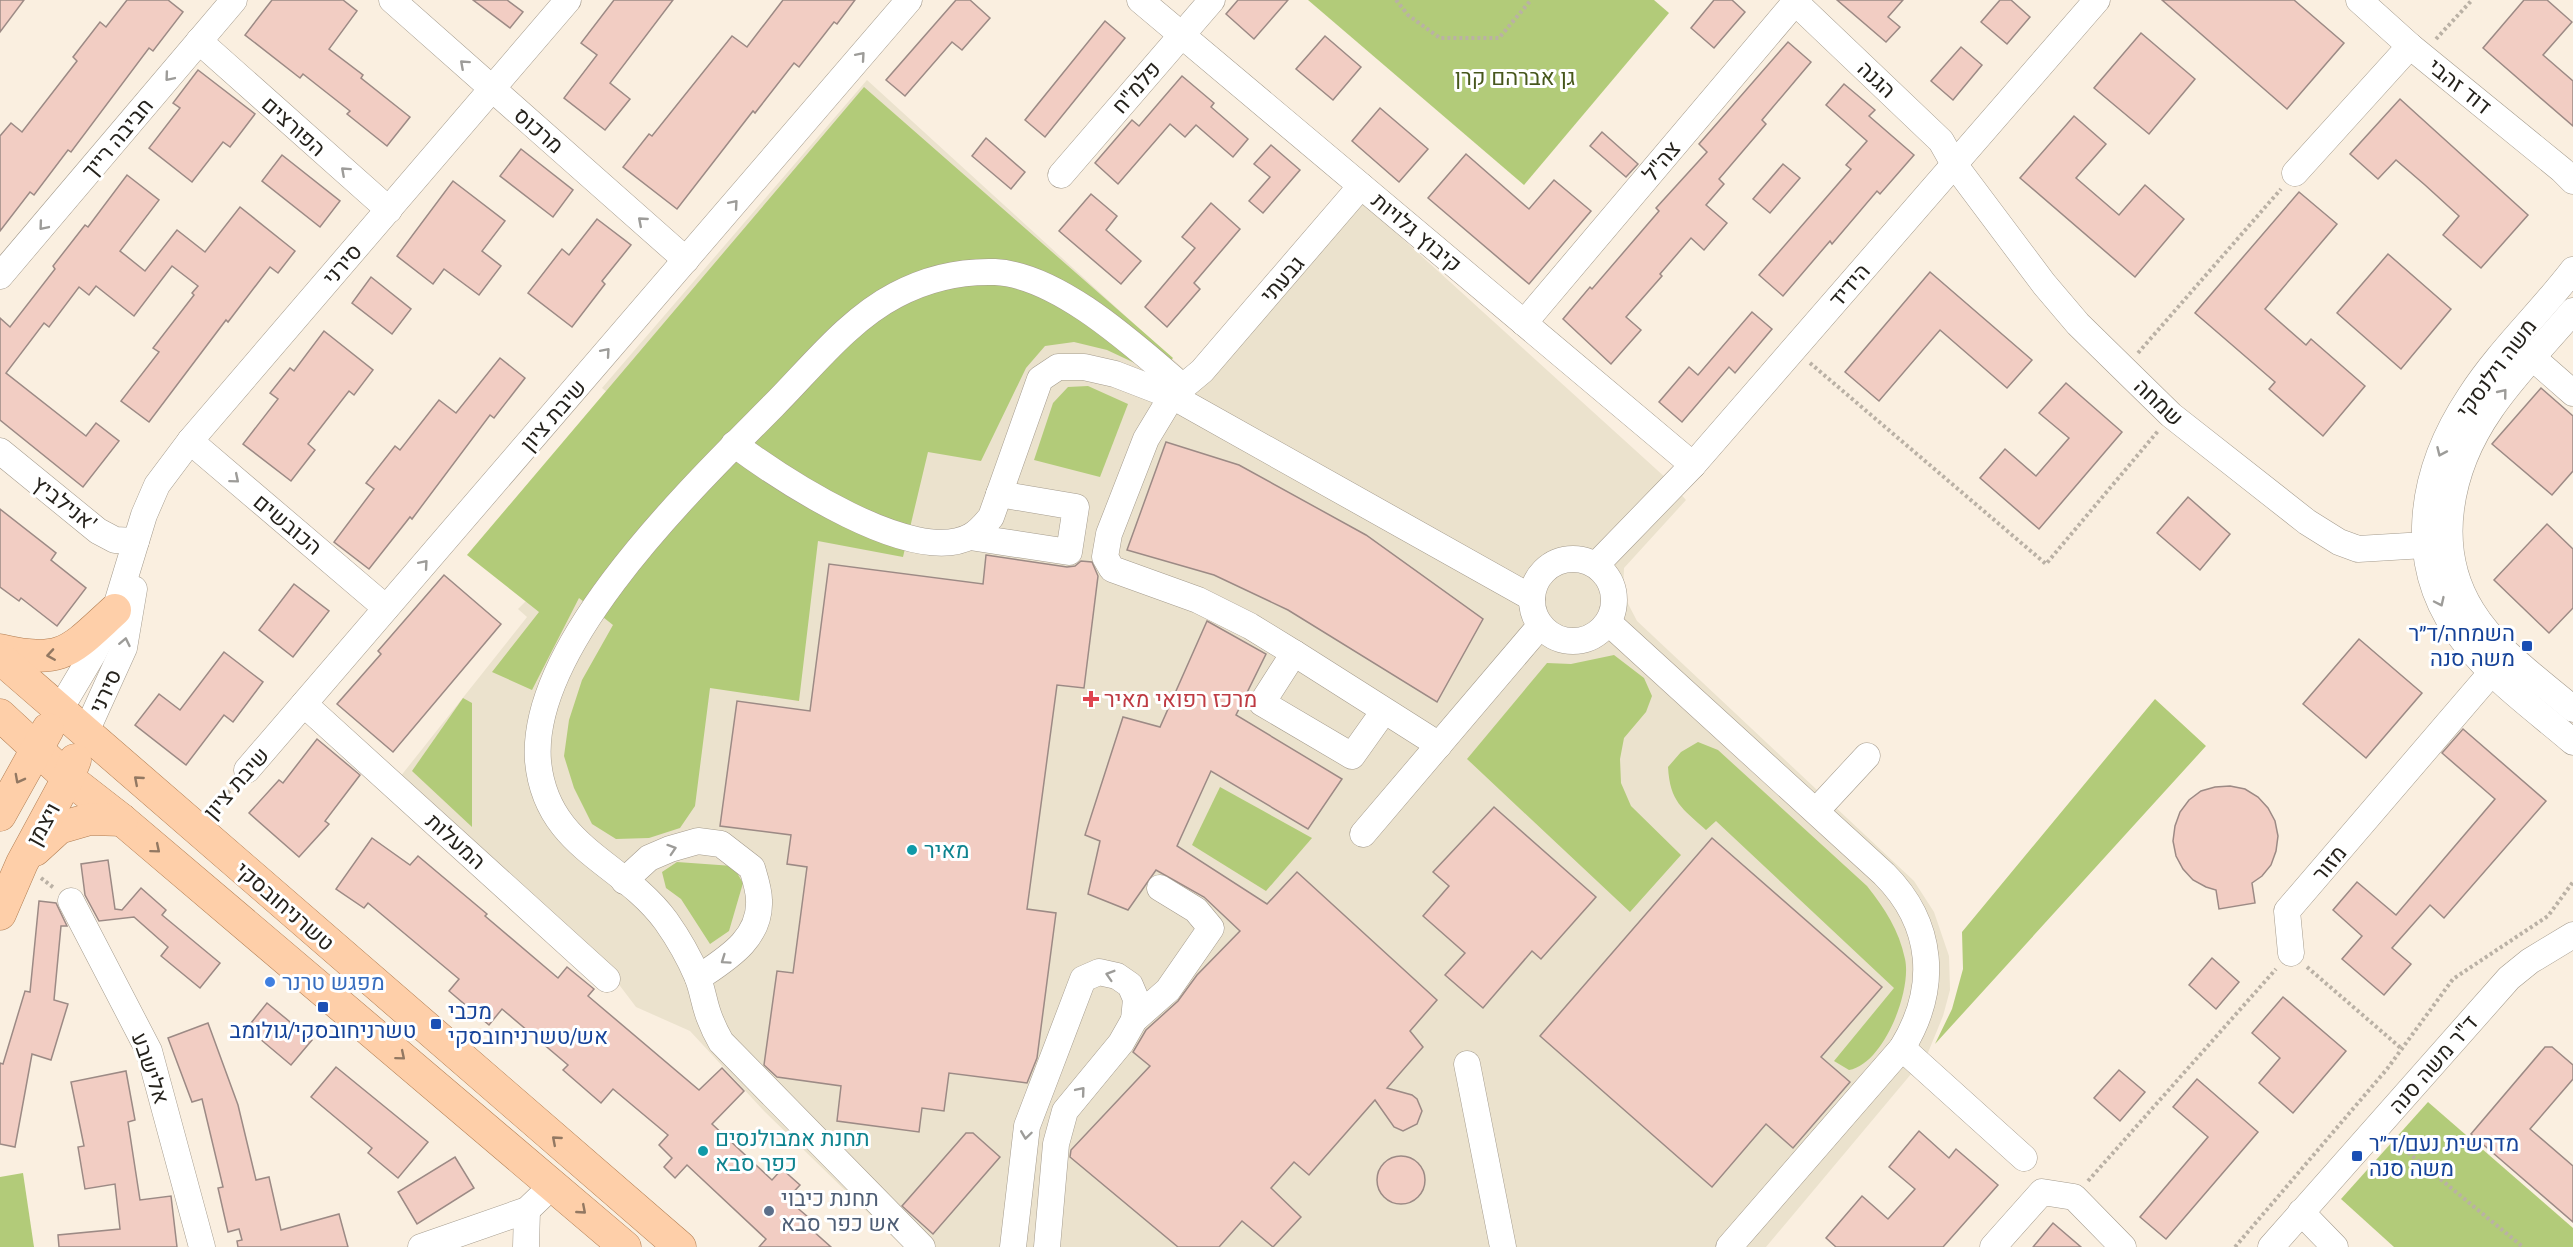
<svg xmlns="http://www.w3.org/2000/svg" width="2573" height="1247" viewBox="0 0 2573 1247" font-family="Mulish,Heebo,sans-serif">
<style>
.medical{fill:#ebe2cd}
.green{fill:#b2cb79}
.building{fill:#f2cdc3;stroke:#9c8a85;stroke-width:1.5}
.lines{fill:none;stroke-linecap:round;stroke-linejoin:round}
.minor-casing{stroke:#a49b8d;stroke-width:27}
.major-casing{stroke:#b17e53;stroke-width:33}
.path{stroke:#bab1a5;stroke-width:4;stroke-dasharray:3 3;stroke-linecap:butt}
.minor{stroke:#fff;stroke-width:26}
.major{stroke:#fecfa9;stroke-width:32}
.oneway{stroke:#9d9c99}
.oneway2{stroke:#927862}
.transit-dot{fill:#1a4fb4;stroke:#fff;stroke-width:2}
.health-dot{fill:#e0444e;stroke:#fff;stroke-width:2}
.culture-dot{fill:#0f9aa8;stroke:#fff;stroke-width:2}
.shop-dot{fill:#3f7fe0;stroke:#fff;stroke-width:2}
.service-dot{fill:#5c6f8a;stroke:#fff;stroke-width:2}
.labels{text-anchor:middle;stroke-width:6;stroke-linejoin:round;paint-order:stroke}
.park-label{font-size:22px;fill:#47571c;stroke:#fff}
.street-label{font-size:22px;fill:#25221c;stroke:#fff}
.transit-label{font-size:22px;fill:#164399;stroke:#fff;text-anchor:start}
.health-label{font-size:22px;fill:#be3a42;stroke:#fff;text-anchor:start}
.culture-label{font-size:22px;fill:#0d838f;stroke:#fff;text-anchor:start}
.shop-label{font-size:22px;fill:#366cbe;stroke:#fff;text-anchor:start}
.service-label{font-size:22px;fill:#4e5e75;stroke:#fff;text-anchor:start}
</style>
<rect width="100%" height="100%" fill="#faefe0"/>
<path class="medical" d="M867,80L1199,383L1362,202L1667,479L1686,500L1624,568L1623,594L1637,621L1914,881L1934,912L1949,956L1950,990L1943,1016L1927,1055L1766,1247H903L764,1111L690,1031L636,1007L611,974L400,777L527,617L518,609L598,529L671,447L602,388Z"/>
<g class="green">
<path d="M1308,0H1654L1669,13L1524,185Z"/>
<path d="M864,87L1173,358L1158,374L1107,350L1074,342L1045,346L1026,368L981,461L928,452L903,557L818,541L799,701L710,688L695,806L680,828L649,838L616,839L592,824L574,788L564,756L569,720L582,680L613,625L579,598L532,690L492,672L539,612L467,555Z"/>
<path d="M1088,386L1128,404L1100,477L1034,460L1053,403L1068,387Z"/>
<path d="M1614,655L1644,678L1652,696L1646,712L1624,738L1620,759L1621,783L1631,806L1681,855L1630,912L1467,759L1547,663L1571,664Z"/>
<path d="M463,698L472,703V827L412,771Z"/>
<path d="M2155,699L2206,746L1935,1044L1952,1009L1963,969L1962,932Z"/>
<path d="M1698,742L1718,750L1867,886C1885,909 1899,930 1905,959C1912,990 1884,1064 1849,1070L1834,1061L1894,988L1716,821L1706,830C1682,808 1670,802 1668,767L1681,752Z"/>
<path d="M1220,787L1312,838L1266,891L1192,845Z"/>
<path d="M677,862L733,866L743,883L729,931L710,944L681,899L666,888L662,872Z"/>
<path d="M2428,1102L2573,1228V1247H2394L2341,1199Z"/>
<path d="M23,1173L34,1247H0V1177Z"/>
</g>
<g class="building">
<path d="M0,0H24L0,32Z"/>
<path d="M127,0H168L183,12L153,51L149,48L71,152L68,150L34,195L30,192L0,231V136L11,123L22,132L77,61L73,57L100,22L106,27Z"/>
<path d="M272,0H343L357,11L329,49L363,75L361,78L410,117L387,146L347,114L350,111L303,74L300,78L245,35Z"/>
<path d="M473,0H507L523,12L510,28Z"/>
<path d="M614,0H673L610,83L630,99L605,130L564,98L597,55L581,43Z"/>
<path d="M783,0H855L837,24L834,22L799,67L794,63L755,113L753,111L677,209L623,167L649,134L652,136L732,36L747,47Z"/>
<path d="M956,0H970L990,18L962,50L952,42L905,96L886,80Z"/>
<path d="M1238,0H1288L1254,39L1226,14Z"/>
<path d="M1714,0H1732L1745,12L1714,48L1691,28Z"/>
<path d="M1837,0H1903L1888,17L1900,27L1886,42Z"/>
<path d="M2000,0H2011L2030,17L2007,44L1981,22Z"/>
<path d="M2162,0H2294L2344,43L2287,109Z"/>
<path d="M2524,0H2547L2572,22L2543,55L2573,81V126L2483,48Z"/>
<path d="M1105,21L1125,38L1045,137L1025,120Z"/>
<path d="M2141,33L2195,79L2149,134L2094,88Z"/>
<path d="M1325,36L1361,67L1333,100L1296,69Z"/>
<path d="M1788,42L1811,62L1762,120L1766,124L1719,179L1724,184L1706,205L1727,223L1704,250L1691,238L1660,274L1662,276L1626,317L1641,330L1611,364L1563,319L1590,287L1592,289L1659,211L1656,208L1707,152L1699,144Z"/>
<path d="M1961,47L1982,65L1953,100L1931,81Z"/>
<path d="M198,70L255,114L230,147L223,142L192,182L149,148L180,108L173,103Z"/>
<path d="M1182,76L1214,103L1211,107L1248,139L1233,157L1196,125L1185,137L1170,124L1118,184L1095,163L1132,120L1139,126Z"/>
<path d="M1844,84L1875,110L1869,116L1914,155L1880,194L1877,191L1832,244L1830,241L1783,296L1759,275L1851,169L1846,165L1867,141L1826,105Z"/>
<path d="M2400,99L2528,215L2481,268L2443,235L2459,216L2425,185L2396,160L2378,179L2350,154Z"/>
<path d="M1380,108L1428,149L1399,182L1352,141Z"/>
<path d="M2074,116L2106,144L2076,178L2119,215L2145,185L2184,219L2135,277L2020,178Z"/>
<path d="M1602,132L1638,164L1626,177L1590,146Z"/>
<path d="M986,138L1025,172L1011,189L972,156Z"/>
<path d="M1271,145L1300,170L1263,213L1249,201L1270,177L1254,164Z"/>
<path d="M521,149L573,190L553,217L500,176Z"/>
<path d="M1466,154L1529,209L1554,180L1591,211L1529,284L1428,198Z"/>
<path d="M282,155L340,201L320,227L262,181Z"/>
<path d="M1783,164L1800,178L1770,213L1753,199Z"/>
<path d="M127,175L159,200L120,251L145,271L177,230L205,252L240,207L295,251L278,273L270,267L228,322L226,320L149,422L121,401L159,352L153,348L194,295L192,293L198,286L172,266L134,316L96,286L89,295L79,287L49,327L44,323L6,373L86,436L96,423L119,441L83,487L0,420V318L10,327L55,269L53,266L85,225L88,227Z"/>
<path d="M453,181L505,221L482,251L501,266L479,295L444,269L433,284L397,256Z"/>
<path d="M2299,192L2337,224L2265,309L2306,345L2311,339L2365,386L2323,436L2269,389L2275,382L2195,313Z"/>
<path d="M1091,194L1117,216L1106,230L1141,261L1121,284L1059,231Z"/>
<path d="M1211,203L1240,229L1194,283L1200,289L1167,327L1145,307L1195,248L1182,237Z"/>
<path d="M597,219L631,245L602,281L605,284L572,327L528,293L562,249L569,255Z"/>
<path d="M2388,254L2451,309L2401,369L2337,313Z"/>
<path d="M1930,272L2032,360L2007,388L1940,330L1879,401L1845,372Z"/>
<path d="M371,277L411,309L392,334L352,303Z"/>
<path d="M1752,312L1772,329L1735,373L1729,367L1682,422L1659,402L1689,367L1698,375Z"/>
<path d="M324,331L373,370L354,395L349,391L308,444L315,450L291,481L243,444L278,399L270,393L290,368L294,371Z"/>
<path d="M500,358L525,378L494,418L490,415L412,519L410,517L369,569L334,542L374,489L366,483L395,446L400,450L439,400L456,413Z"/>
<path d="M2066,383L2122,432L2039,529L1980,478L2005,449L2036,476L2069,438L2039,413Z"/>
<path d="M2541,388L2573,416V471L2552,495L2492,444Z"/>
<path d="M1166,442L1239,465L1366,535L1483,619L1437,702L1288,610L1214,575L1127,550Z"/>
<path d="M2188,497L2230,534L2200,570L2157,533Z"/>
<path d="M0,509L56,553L51,560L86,588L57,626L21,598L19,601L0,587Z"/>
<path d="M2547,524L2573,549V608L2549,633L2494,580Z"/>
<path d="M986,555L1067,567L1075,566L1081,561L1092,562L1098,576L1084,688L1057,685L1027,909L1056,913L1037,1058L1027,1083L949,1073L944,1111L922,1108L919,1132L837,1121L841,1086L777,1077L764,1065L777,971L793,973L807,867L787,864L791,835L720,826L737,701L810,711L829,564L983,584Z"/>
<path d="M444,575L501,624L393,752L337,704L381,654L378,651Z"/>
<path d="M294,584L329,611L293,657L259,630Z"/>
<path d="M1207,621L1266,654L1236,715L1342,779L1308,829L1211,771L1177,846L1267,904L1297,872L1437,1000L1410,1031L1423,1047L1387,1088L1412,1095L1417,1099L1422,1111L1417,1124L1403,1131L1394,1127L1375,1100L1309,1175L1294,1162L1271,1188L1301,1217L1273,1247L1242,1221L1219,1247H1178L1070,1157L1071,1150L1150,1066L1133,1052L1146,1030L1178,1001L1197,975L1240,931L1204,897L1156,870L1128,910L1088,894L1100,841L1085,835L1123,717L1160,727Z"/>
<path d="M2359,639L2422,693L2366,758L2303,704Z"/>
<path d="M224,652L263,682L233,722L224,715L186,765L135,725L159,694L180,710Z"/>
<path d="M2463,729L2546,801L2444,918L2430,905L2392,948L2411,964L2384,995L2342,959L2362,936L2333,910L2357,882L2396,915L2495,799L2442,753Z"/>
<path d="M317,739L360,775L325,821L329,824L299,857L249,813L279,780L283,783Z"/>
<path d="M2230,786L2245,789L2258,797L2268,808L2275,821L2278,836L2276,851L2271,865L2262,876L2252,883L2255,903L2219,909L2216,890L2206,887L2193,880L2183,869L2176,856L2173,841L2175,826L2180,812L2189,800L2201,791L2215,787Z"/>
<path d="M1494,807L1596,897L1541,959L1532,951L1483,1008L1445,975L1465,953L1423,916L1449,886L1433,872Z"/>
<path d="M372,838L410,865L418,856L487,914L485,916L558,978L567,967L594,989L588,996L699,1090L722,1068L744,1091L712,1124L772,1180L782,1169L800,1185L787,1199L808,1217L803,1222L831,1247H759L766,1239L687,1165L675,1178L664,1167L672,1158L659,1145L668,1135L613,1089L601,1103L563,1070L568,1065L502,1009L489,1025L449,991L459,979L368,903L364,908L336,889Z"/>
<path d="M1712,838L1882,987L1821,1057L1850,1082L1793,1148L1766,1124L1712,1187L1540,1036Z"/>
<path d="M108,860L115,909L122,910L141,888L166,910L162,915L220,963L200,988L161,956L168,947L134,917L99,921L85,895L81,864Z"/>
<path d="M39,901L56,903L67,926H61L54,1000L68,1004L51,1060L32,1054L15,1147L0,1144V1063L3,1064L25,991L30,992Z"/>
<path d="M2212,958L2239,982L2216,1009L2189,985Z"/>
<path d="M2283,997L2346,1051L2293,1113L2259,1083L2280,1058L2252,1033Z"/>
<path d="M267,1003L312,1040L291,1065L247,1028Z"/>
<path d="M208,1023L238,1105L256,1180L269,1177L281,1230L339,1214L348,1247H238L237,1241L242,1240L239,1229L228,1232L218,1188L223,1187L202,1099L192,1102L168,1038Z"/>
<path d="M2545,1047H2552L2573,1065V1079L2530,1129L2573,1166V1222L2471,1134Z"/>
<path d="M336,1067L428,1142L398,1178L368,1153L372,1148L311,1097Z"/>
<path d="M2119,1070L2145,1092L2120,1121L2094,1098Z"/>
<path d="M126,1071L135,1120L128,1122L140,1200L171,1196L177,1247H59L58,1235L120,1229L115,1184L85,1189L78,1147L84,1146L71,1082Z"/>
<path d="M2197,1079L2258,1132L2166,1239L2140,1217L2208,1137L2173,1107Z"/>
<path d="M1919,1131L1949,1158L1956,1149L1998,1185L1943,1247H1836L1826,1238L1862,1196L1888,1219L1915,1189L1889,1167Z"/>
<path d="M966,1133H973L1000,1157L933,1234L902,1206Z"/>
<circle cx="1401" cy="1180" r="24"/>
<path d="M455,1157L474,1188L417,1224L398,1192Z"/>
<path d="M2053,1223L2081,1247H2033Z"/>
</g>
<g class="lines">
<defs>
<g id="minor">
<path d="M392,0L686,260"/>
<path d="M1140,0L1693,465"/>
<path d="M1793,0L1941,141L1954,164L2044,284L2078,324L2171,415L2307,522L2339,542L2358,549L2425,545"/>
<path d="M2359,0L2410,46L2562,170L2573,181"/>
<path d="M199,41L389,210"/>
<path d="M2295,173L2410,46"/>
<path d="M1061,175L1212,0"/>
<path d="M2573,270C2540,313 2499,351 2470,396C2418,474 2404,568 2466,644C2496,682 2537,711 2573,742"/>
<path d="M0,276L234,0"/>
<path d="M2573,311C2546,343 2515,374 2491,409C2450,468 2432,547 2472,611C2496,650 2538,679 2573,709"/>
<path d="M1524,323L1797,0"/>
<path d="M2533,358L2573,393"/>
<path d="M190,441L386,608"/>
<path d="M734,444C780,478 914,568 971,536C980,531 985,524 991,517L1040,379L1058,367H1084L1115,374L1172,396L1532,598"/>
<path d="M0,451L98,531L115,540L136,541"/>
<path d="M970,537L1069,552L1076,507L999,494"/>
<circle cx="1573" cy="600" r="41"/>
<path d="M1596,565L1693,465L2097,0"/>
<path d="M1609,623L1884,874C1934,924 1939,988 1902,1048L1729,1247"/>
<path d="M1294,653L1250,626L1198,600L1112,569L1105,557L1109,534L1146,439L1172,396L1202,371L1361,186"/>
<path d="M304,704L607,979"/>
<path d="M59,711L94,652L115,610L144,515L157,485L190,441L568,0"/>
<path d="M1384,711L1352,756L1262,703L1294,653L1439,745"/>
<path d="M85,734L124,648L134,589"/>
<path d="M247,770L909,0"/>
<path d="M1816,811L1867,756"/>
<path d="M1363,834L1540,626"/>
<path d="M624,881L649,858L670,849L698,841L721,844L752,868C755,878 759,890 759,900C761,939 726,959 698,978"/>
<path d="M71,901L149,1051L202,1247"/>
<path d="M2291,953L2287,911L2492,672"/>
<path d="M1902,1048L2024,1158"/>
<path d="M1467,1064L1503,1247"/>
<path d="M2301,1212L2335,1247"/>
<path d="M421,1247L527,1210L553,1185"/>
<path d="M526,1247L527,1210"/>
<path d="M922,1247L721,1042C717,1035 713,1027 710,1019C704,1005 703,990 697,976C689,957 678,938 666,921C622,861 546,848 538,761C529,643 696,484 773,406C811,368 848,320 896,295C926,279 961,271 995,272C1059,275 1136,347 1183,387"/>
<path d="M1013,1247L1027,1126L1083,979L1099,972L1117,976L1130,985L1136,999L1134,1020"/>
<path d="M1047,1247L1056,1144L1065,1111L1121,1043L1134,1020L1168,990L1211,928L1196,910L1160,888"/>
<path d="M1993,1247L2042,1192L2074,1197L2123,1247"/>
<path d="M2271,1247L2509,978L2530,961L2573,935"/>
</g>
<g id="major">
<path d="M0,650C63,665 70,651 115,610"/>
<path d="M0,658L680,1247"/>
<path d="M0,715L68,778L122,820L625,1247"/>
<path d="M0,815L48,729"/>
<path d="M35,850L59,828L90,819L122,820"/>
<path d="M0,914L22,863L68,778L75,760"/>
</g>
</defs>
<use href="#minor" class="minor-casing"/>
<use href="#major" class="major-casing"/>
<g class="path">
<path d="M1396,0L1408,15L1440,38H1499L1531,0"/>
<path d="M2436,39L2472,0"/>
<path d="M2138,353L2281,189"/>
<path d="M1810,363L2046,564L2158,431"/>
<path d="M212,811L233,787"/>
<path d="M41,878L54,888"/>
<path d="M2307,967L2402,1049"/>
<path d="M2394,1141L2523,1247"/>
<path d="M2088,1181L2276,969"/>
<path d="M2235,1247L2387,1069L2453,979L2548,916L2573,882"/>
</g>
<use href="#minor" class="minor"/>
<use href="#major" class="major"/>
</g>
<defs><path id="oneway-chevron" d="M-2-3.5L2.5 0L-2 3.5" fill="none" stroke-width="1.6" stroke-linecap="round" stroke-linejoin="round" transform="scale(1.5)"/></defs>
<g class="oneway">
<use href="#oneway-chevron" transform="translate(861 56) rotate(-49)"/>
<use href="#oneway-chevron" transform="translate(464 64) rotate(-138)"/>
<use href="#oneway-chevron" transform="translate(169 77) rotate(130)"/>
<use href="#oneway-chevron" transform="translate(345 171) rotate(-138)"/>
<use href="#oneway-chevron" transform="translate(734 204) rotate(-49)"/>
<use href="#oneway-chevron" transform="translate(642 221) rotate(-139)"/>
<use href="#oneway-chevron" transform="translate(43 226) rotate(130)"/>
<use href="#oneway-chevron" transform="translate(606 352) rotate(-49)"/>
<use href="#oneway-chevron" transform="translate(2503 393) rotate(-51)"/>
<use href="#oneway-chevron" transform="translate(2441 452) rotate(114)"/>
<use href="#oneway-chevron" transform="translate(235 479) rotate(40)"/>
<use href="#oneway-chevron" transform="translate(424 564) rotate(-49)"/>
<use href="#oneway-chevron" transform="translate(2440 602) rotate(65)"/>
<use href="#oneway-chevron" transform="translate(125 642) rotate(-78)"/>
<use href="#oneway-chevron" transform="translate(672 849) rotate(-18)"/>
<use href="#oneway-chevron" transform="translate(725 960) rotate(145)"/>
<use href="#oneway-chevron" transform="translate(1110 975) rotate(-163)"/>
<use href="#oneway-chevron" transform="translate(1081 1091) rotate(-50)"/>
<use href="#oneway-chevron" transform="translate(1026 1135) rotate(98)"/>
</g>
<g class="oneway2">
<use href="#oneway-chevron" transform="translate(51 655) rotate(171)"/>
<use href="#oneway-chevron" transform="translate(19 779) rotate(118)"/>
<use href="#oneway-chevron" transform="translate(138 780) rotate(-139)"/>
<use href="#oneway-chevron" transform="translate(156 849) rotate(40)"/>
<use href="#oneway-chevron" transform="translate(401 1056) rotate(40)"/>
<use href="#oneway-chevron" transform="translate(556 1140) rotate(-139)"/>
<use href="#oneway-chevron" transform="translate(582 1210) rotate(41)"/>
</g>
<g class="transit-dot">
<rect x="2521" y="640" width="12" height="12" rx="3"/>
<rect x="317" y="1001" width="12" height="12" rx="3"/>
<rect x="430" y="1018" width="12" height="12" rx="3"/>
<rect x="2351" y="1150" width="12" height="12" rx="3"/>
</g>
<path class="health-dot" d="M1088 690h6v6h6v6h-6v6h-6v-6h-6v-6h6z"/>
<g class="culture-dot">
<circle cx="912" cy="850" r="6"/>
<circle cx="703" cy="1151" r="6"/>
</g>
<circle class="shop-dot" cx="270" cy="982" r="6"/>
<circle class="service-dot" cx="769" cy="1211" r="6"/>
<g class="labels">
<g class="park-label">
<text x="1515" y="85">גן אברהם קרן</text>
</g>
<g class="street-label">
<text transform="translate(1877 79) rotate(43)" y="8">הגנה</text>
<text transform="translate(2460 86) rotate(39)" y="8">דוד זהבי</text>
<text transform="translate(1136 87) rotate(-49)" y="8">פלמ"ח</text>
<text transform="translate(294 126) rotate(42)" y="8">הפורצים</text>
<text transform="translate(539 130) rotate(41)" y="8">מרכוס</text>
<text transform="translate(117 138) rotate(-50)" y="8">חביבה רייך</text>
<text transform="translate(1661 161) rotate(-50)" y="8">צה"ל</text>
<text transform="translate(1417 232) rotate(40)" y="8">קיבוץ גלויות</text>
<text transform="translate(342 264) rotate(-49)" y="8">סירני</text>
<text transform="translate(1282 279) rotate(-49)" y="8">גבעתי</text>
<text transform="translate(1849 285) rotate(-49)" y="8">הידיד</text>
<text transform="translate(2496 368) rotate(-53)" y="8">משה וילנסקי</text>
<text transform="translate(2159 402) rotate(43)" y="8">שמחה</text>
<text transform="translate(553 415) rotate(-49)" y="8">שיבת ציון</text>
<text transform="translate(65 503) rotate(38)" y="8">אנילביץ'</text>
<text transform="translate(288 524) rotate(40)" y="8">הכובשים</text>
<text transform="translate(105 691) rotate(-65)" y="8">סירני</text>
<text transform="translate(236 783) rotate(-49)" y="8">שיבת ציון</text>
<text transform="translate(43 824) rotate(-61)" y="8">ויצמן</text>
<text transform="translate(456 841) rotate(42)" y="8">המעלות</text>
<text transform="translate(2329 863) rotate(-50)" y="8">מזור</text>
<text transform="translate(285 906) rotate(41)" y="8">טשרניחובסקי</text>
<text transform="translate(2433 1064) rotate(-49)" y="8">ד"ר משה סנה</text>
<text transform="translate(151 1068) rotate(71)" y="8">אלישבע</text>
</g>
<g class="transit-label">
<text x="2515" y="641" text-anchor="end">השמחה/ד״ר<tspan x="2515" dy="25">משה סנה</tspan></text>
<text x="448" y="1019">מכבי<tspan x="448" dy="25">אש/טשרניחובסקי</tspan></text>
<text x="323" y="1038" text-anchor="middle">טשרניחובסקי/גולומב</text>
<text x="2369" y="1151">מדרשית נעם/ד״ר<tspan x="2369" dy="25">משה סנה</tspan></text>
</g>
<g class="health-label">
<text x="1104" y="707">מרכז רפואי מאיר</text>
</g>
<g class="culture-label">
<text x="924" y="858">מאיר</text>
<text x="715" y="1146">תחנת אמבולנסים<tspan x="715" dy="25">כפר סבא</tspan></text>
</g>
<g class="shop-label">
<text x="282" y="990">מפגש טרנר</text>
</g>
<g class="service-label">
<text x="781" y="1206">תחנת כיבוי<tspan x="781" dy="25">אש כפר סבא</tspan></text>
</g>
</g>
</svg>
